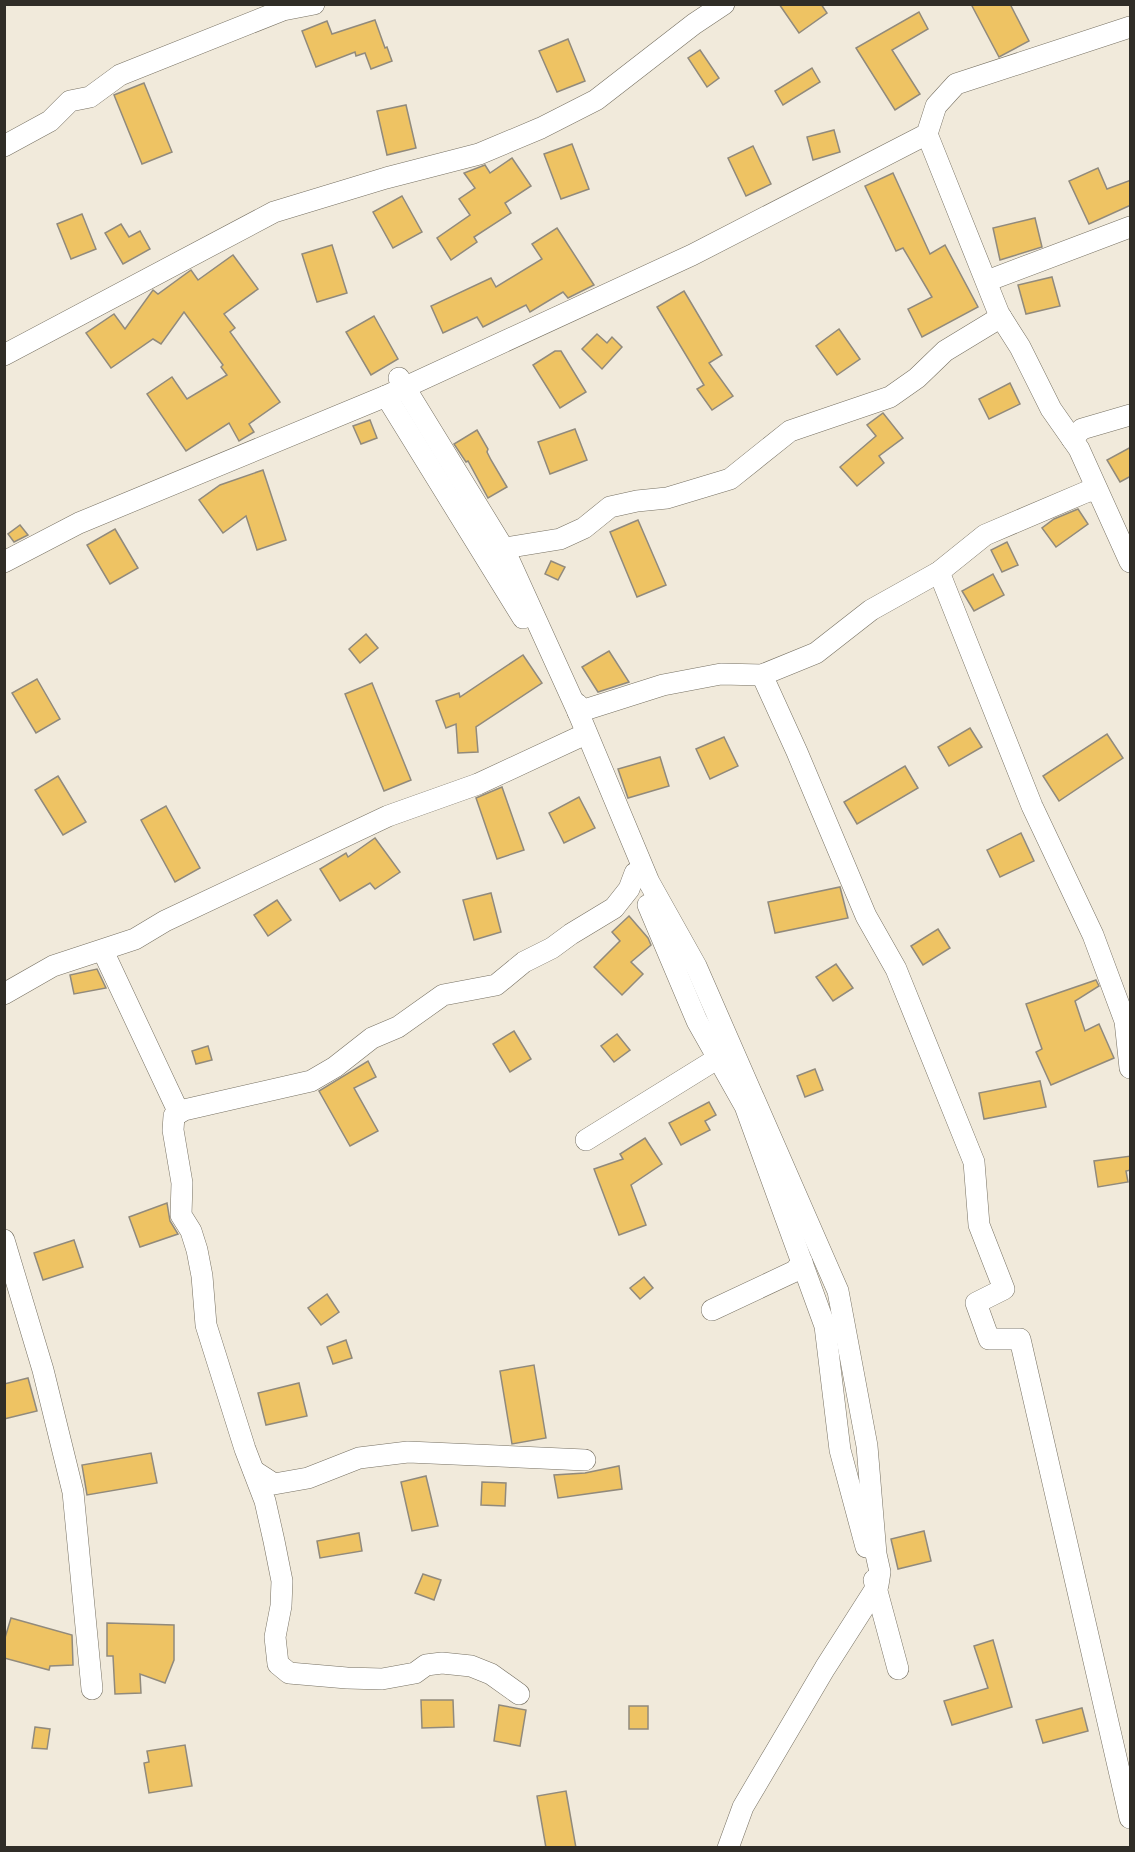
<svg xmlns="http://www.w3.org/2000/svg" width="1135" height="1852" viewBox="0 0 1135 1852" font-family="'PT Sans Narrow',sans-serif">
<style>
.building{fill:#eec363;stroke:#918a7c;stroke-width:1.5}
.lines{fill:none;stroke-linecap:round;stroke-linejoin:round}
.street-casing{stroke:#767062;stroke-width:22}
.street{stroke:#fff;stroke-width:21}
</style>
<rect width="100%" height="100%" fill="#f1eadb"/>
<g class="building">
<path d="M779,4H821L827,13L799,33Z"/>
<path d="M971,4H1010L1029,41L999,57Z"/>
<path d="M919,12L928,29L892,50L920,94L895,110L856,48Z"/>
<path d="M375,20L385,48L387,47L392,61L371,69L365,53L356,56L355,52L316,67L302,31L327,21L332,34Z"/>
<path d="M568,39L585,81L557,92L539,51Z"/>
<path d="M700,50L719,78L707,87L688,58Z"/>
<path d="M812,68L820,82L783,105L775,91Z"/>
<path d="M144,83L172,152L142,164L114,95Z"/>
<path d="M406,105L416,148L387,155L377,111Z"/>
<path d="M834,130L840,152L813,160L807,137Z"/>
<path d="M572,144L589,189L561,199L544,154Z"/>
<path d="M753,146L771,184L746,196L728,158Z"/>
<path d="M512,158L531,186L505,203L511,213L474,237L477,242L451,260L437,238L470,215L459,199L475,188L464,173L485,165L490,173Z"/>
<path d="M1098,168L1107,189L1131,180V205L1089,224L1069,181Z"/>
<path d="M893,173L930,254L945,245L978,307L922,337L908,309L932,297L903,248L896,251L865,186Z"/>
<path d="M402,196L422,232L393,248L373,212Z"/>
<path d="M82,214L96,249L71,259L57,224Z"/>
<path d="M1035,218L1042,247L1000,260L993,228Z"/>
<path d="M121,224L129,237L140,231L150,249L123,264L105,233Z"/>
<path d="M557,228L594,285L568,298L563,292L530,312L526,305L483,327L477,317L443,333L431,306L491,278L496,287L542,259L532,244Z"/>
<path d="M332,245L347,293L317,302L302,254Z"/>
<path d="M233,255L258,289L224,314L235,328L230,332L280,402L249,424L254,432L239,441L229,423L186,451L147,394L172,377L187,399L227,375L221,367L223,365L184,312L161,344L153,339L111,368L86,333L114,314L125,329L153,290L158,294L191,270L198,280Z"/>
<path d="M1052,277L1060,306L1026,314L1018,285Z"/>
<path d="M684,291L722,355L709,363L733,396L712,410L697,389L704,385L657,307Z"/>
<path d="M374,316L398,359L371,375L346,332Z"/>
<path d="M839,329L860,359L837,375L816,346Z"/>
<path d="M597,334L607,343L612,337L622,347L602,369L582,349Z"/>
<path d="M555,351H561L586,392L560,408L533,365Z"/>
<path d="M1010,383L1020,404L989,419L979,399Z"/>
<path d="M883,413L903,438L879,456L884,463L857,486L840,467L876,436L867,425Z"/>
<path d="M370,420L377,438L361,444L353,426Z"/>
<path d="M575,429L587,460L550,474L538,442Z"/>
<path d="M477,430L488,449L487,452L491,460L507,487L488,498L468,461L466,462L454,444Z"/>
<path d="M1131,447V476L1120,482L1107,460Z"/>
<path d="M263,470L286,540L257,550L246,516L223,533L199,500L220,485Z"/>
<path d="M1078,509L1088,524L1056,547L1042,528L1054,519Z"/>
<path d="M638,520L666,585L637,597L610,532Z"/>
<path d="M20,525L28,535L14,542L8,534Z"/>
<path d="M115,529L138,568L110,584L87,545Z"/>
<path d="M1007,542L1018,565L1002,572L991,550Z"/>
<path d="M551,561L565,567L558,580L545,574Z"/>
<path d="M993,574L1004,595L974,611L962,591Z"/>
<path d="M366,634L378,648L360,663L349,649Z"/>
<path d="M609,651L629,682L598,692L582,667Z"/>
<path d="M523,655L542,683L476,727L478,752L458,753L456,724L446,728L436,701L459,693L460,697Z"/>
<path d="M37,679L60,719L36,733L12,693Z"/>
<path d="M372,683L411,780L384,791L345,694Z"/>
<path d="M970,728L982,747L949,766L938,747Z"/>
<path d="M1107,734L1123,758L1059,801L1043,776Z"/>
<path d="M724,737L738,766L710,779L696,749Z"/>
<path d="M660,757L669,786L628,798L618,769Z"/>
<path d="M905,766L918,788L857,824L844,802Z"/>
<path d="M58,776L86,822L63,835L35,790Z"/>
<path d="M502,787L524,850L497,859L476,798Z"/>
<path d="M579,797L595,828L564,843L549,813Z"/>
<path d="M166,806L200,868L175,882L141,820Z"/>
<path d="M1021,833L1034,861L1000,877L987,850Z"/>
<path d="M375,838L400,872L375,889L370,883L340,901L320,869L346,853L348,857Z"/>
<path d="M840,887L848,918L775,933L768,902Z"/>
<path d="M491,893L501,932L474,940L463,900Z"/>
<path d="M277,900L291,920L268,936L254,915Z"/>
<path d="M629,916L648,938L651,945L631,962L643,974L622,995L594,967L620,941L612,932Z"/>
<path d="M938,929L950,948L923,965L911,946Z"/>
<path d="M836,964L853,988L833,1001L816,977Z"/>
<path d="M97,969L106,988L74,994L70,975Z"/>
<path d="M1096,980L1099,986L1075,1001L1085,1031L1099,1024L1114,1058L1051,1085L1036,1052L1042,1049L1026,1004Z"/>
<path d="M514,1031L531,1059L510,1072L493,1044Z"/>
<path d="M617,1034L630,1050L614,1062L601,1046Z"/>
<path d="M208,1046L212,1060L196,1064L192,1051Z"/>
<path d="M368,1061L376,1077L354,1088L378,1131L350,1146L319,1091Z"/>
<path d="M815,1069L823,1090L805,1097L797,1076Z"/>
<path d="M1040,1081L1046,1107L984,1119L979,1093Z"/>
<path d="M709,1102L716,1115L705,1121L710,1130L681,1145L669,1123Z"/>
<path d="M645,1138L662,1164L631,1185L646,1225L619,1235L594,1169L623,1159L620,1154Z"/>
<path d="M1131,1156V1170L1126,1171L1128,1182L1098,1187L1094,1161Z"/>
<path d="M167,1203L170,1221L178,1234L140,1247L129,1217Z"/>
<path d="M74,1240L83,1267L43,1280L34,1253Z"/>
<path d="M644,1277L653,1288L640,1299L630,1288Z"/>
<path d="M327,1294L339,1312L321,1325L308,1308Z"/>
<path d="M346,1340L352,1358L333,1364L327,1347Z"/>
<path d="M534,1365L546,1438L512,1444L500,1371Z"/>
<path d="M28,1378L37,1411L4,1419V1384Z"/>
<path d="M299,1383L307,1416L266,1425L258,1393Z"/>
<path d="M151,1453L157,1483L87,1495L82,1465Z"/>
<path d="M619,1466L622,1489L558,1498L554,1475L585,1473Z"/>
<path d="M426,1476L438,1526L412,1531L401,1482Z"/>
<path d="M482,1482L506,1483L505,1506L481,1505Z"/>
<path d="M924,1531L931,1561L898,1569L891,1539Z"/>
<path d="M359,1533L362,1551L320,1558L317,1541Z"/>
<path d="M423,1574L441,1580L434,1600L415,1593Z"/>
<path d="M11,1618L72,1635L73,1665L50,1666L49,1670L4,1658V1641Z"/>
<path d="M107,1623L174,1625V1660L165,1683L140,1674L141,1693L115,1694L113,1656H107Z"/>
<path d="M993,1640L1012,1707L952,1725L944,1701L988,1688L974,1646Z"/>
<path d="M421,1700H453L454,1727L422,1728Z"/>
<path d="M499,1705L526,1710L520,1746L494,1741Z"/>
<rect x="629" y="1706" width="19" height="23"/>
<path d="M1082,1708L1088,1731L1043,1743L1036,1720Z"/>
<path d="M35,1727L50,1729L47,1749L32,1748Z"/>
<path d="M185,1745L192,1786L149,1793L144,1763L149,1762L147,1751Z"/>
<path d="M566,1791L576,1848H546L537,1796Z"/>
</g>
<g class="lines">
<defs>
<g id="street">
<path d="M927,134L999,314L1020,347L1051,409L1079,449L1130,562"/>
<path d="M4,146L50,121L70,101L90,97L120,75L283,10L314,4"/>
<path d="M987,281L1130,227"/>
<path d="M4,355L274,212L386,178L479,154L541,128L596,100L694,24L724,4"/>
<path d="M399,378L504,549L578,712L649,882L696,966L838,1291L867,1446L876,1554L880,1572L878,1585L825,1668L743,1807L728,1848"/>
<path d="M386,396L523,618"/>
<path d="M1072,439L1082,429L1130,415"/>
<path d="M494,558L511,547L560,539L584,528L610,507L637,501L667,498L730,479L790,431L890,397L917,378L945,351L1001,317"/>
<path d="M4,562L79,523L386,396L692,255L927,134L936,106L956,84L1130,27"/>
<path d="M939,572L1032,806L1093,935L1125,1021L1130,1068"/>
<path d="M762,675L797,752L866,916L896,969L974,1162L979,1225L1004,1289L976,1303L989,1339H1020L1130,1818"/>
<path d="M577,704L582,709L578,712L663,685L721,674L762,675L816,653L871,610L939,572L985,535L1086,492L1097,490"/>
<path d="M648,905L697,1021L745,1106L825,1326L840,1450L866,1547"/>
<path d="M103,951L179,1113"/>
<path d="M4,994L53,966L135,939L165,921L388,816L478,784L577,738"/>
<path d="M586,1140L728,1052"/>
<path d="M4,1240L43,1370L73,1492L92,1689"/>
<path d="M712,1310L795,1271L802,1262"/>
<path d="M254,1471L274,1484L308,1478L359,1458L408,1452L585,1460"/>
<path d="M874,1580L898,1669"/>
<path d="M519,1694L491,1674L471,1666L442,1663L426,1665L415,1673L382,1679L347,1678L289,1673L278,1664L275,1637L281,1606L282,1581L274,1541L265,1501L245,1449L206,1325L202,1276L197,1250L191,1231L181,1215L182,1183L173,1130L174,1116L184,1110L311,1081L335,1067L372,1038L398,1027L443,995L496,985L524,962L552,948L571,934L614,908L629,889L635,873"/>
</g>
</defs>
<use href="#street" class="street-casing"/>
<use href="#street" class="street"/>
</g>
<rect width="1135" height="1852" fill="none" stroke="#302d27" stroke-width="12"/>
</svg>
